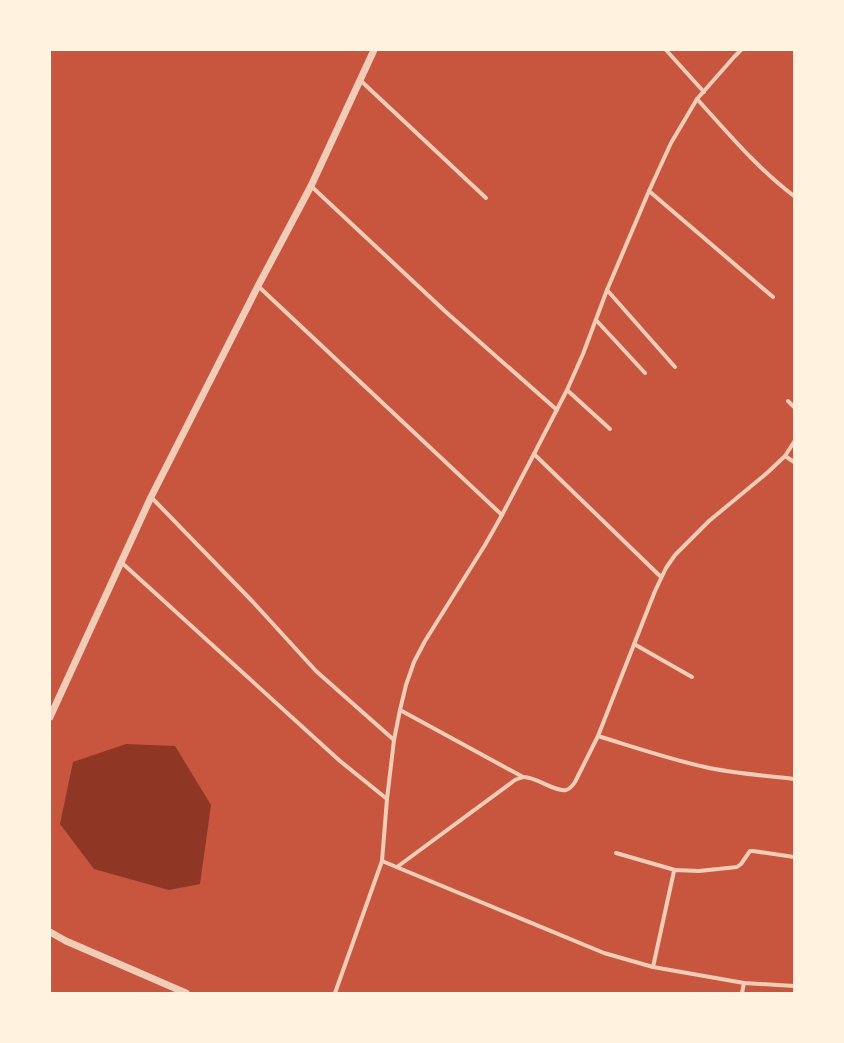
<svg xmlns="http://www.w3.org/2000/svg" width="844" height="1043" viewBox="0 0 844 1043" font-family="Cabin,sans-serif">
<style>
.water{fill:#8f3625}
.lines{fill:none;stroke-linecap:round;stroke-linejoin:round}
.minor{stroke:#f1ccb7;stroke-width:4}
.tertiary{stroke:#f1ccb7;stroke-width:7}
</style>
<rect width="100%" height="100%" fill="#c8553d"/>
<path class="water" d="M126,744L175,746L211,805L200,884L169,890L94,869L60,824L73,762Z"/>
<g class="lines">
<g class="minor">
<path d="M666,50L704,92"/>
<path d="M360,80L486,198"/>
<path d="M697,99C728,133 757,168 794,196"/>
<path d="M311,186L447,313L557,410"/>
<path d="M649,191L773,297"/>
<path d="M258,286L502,515"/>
<path d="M607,290L675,367"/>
<path d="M596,320L645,373"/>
<path d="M567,390L610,429"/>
<path d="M788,401L794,407"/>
<path d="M534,454L661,577"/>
<path d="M785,456L794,442"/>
<path d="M151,497L253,602L316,671L394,740"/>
<path d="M121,562L340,761L387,799"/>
<path d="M634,644L692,677"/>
<path d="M400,710L523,777"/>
<path d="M598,736C634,747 669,759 705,767C735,774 764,775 794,779"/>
<path d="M616,853L675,870"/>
<path d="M382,861L604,953L653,967L744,983L794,986"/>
<path d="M397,867L515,780C518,779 521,777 524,777C536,777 555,792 566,790C570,789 573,785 575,782L598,736L655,591L666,568L675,555L709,521L767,473L785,456L794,462"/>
<path d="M653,967L674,871L675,870L699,871L737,867L741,864L750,851H753L794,857"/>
<path d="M335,993L382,861L387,799L394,740L400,710L406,685L414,662L425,641L485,545L502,515L534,454L567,390L583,354L607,290L649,191L671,143L697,99L734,57L741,50"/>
<path d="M742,993L744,983"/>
</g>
<g class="tertiary">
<path d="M50,717L151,497L258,286L311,186L374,50"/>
<path d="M50,932L66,941L186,993"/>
</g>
</g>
<rect width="844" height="1043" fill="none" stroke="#fff3e0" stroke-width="102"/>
</svg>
